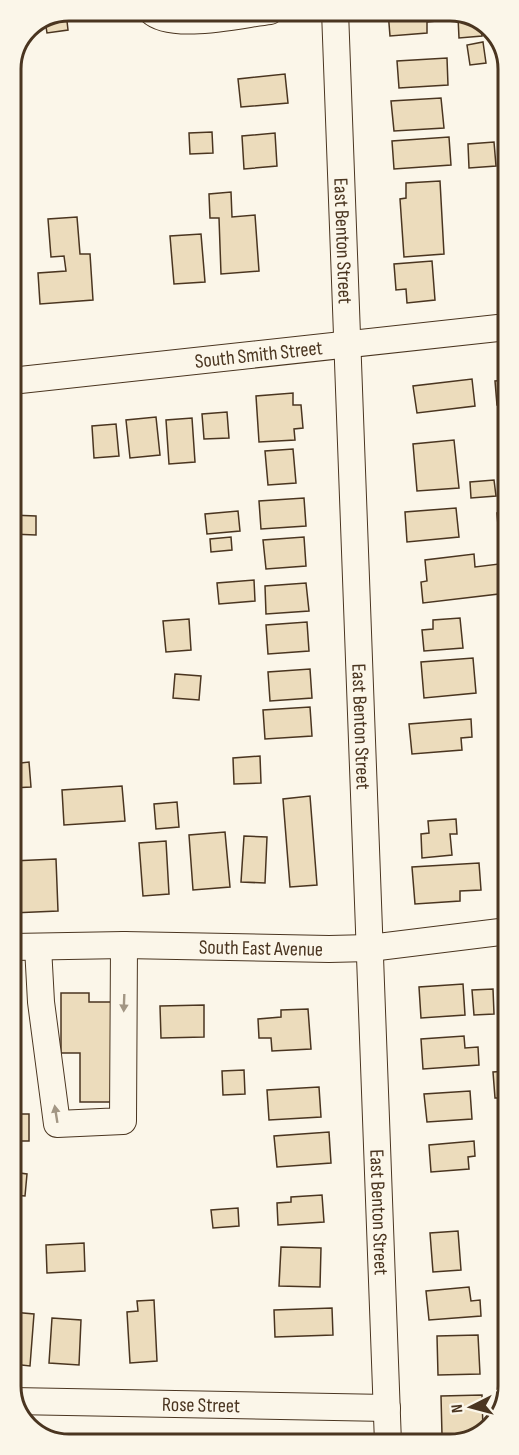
<svg xmlns="http://www.w3.org/2000/svg" width="519" height="1455" viewBox="0 0 519 1455" font-family="'Sofia Sans Condensed',sans-serif">
<style>
.building{fill:#ecdcbc;stroke:#4a3520;stroke-width:1.5}
.lines{fill:none;stroke-linecap:round;stroke-linejoin:round}
.minor-casing{stroke:#4a3520;stroke-width:28}
.minor{stroke:#fbf6e9;stroke-width:26}
.oneway{fill:#a29684}
.labels{text-anchor:middle;stroke-width:4.5;stroke-linejoin:round;paint-order:stroke}
.street-label{font-size:20px;fill:#4a3520;stroke:#fbf6e9}
.rim{fill:none;stroke:#4a3520;stroke-width:3}
</style>
<rect width="100%" height="100%" fill="#fbf6e9"/>
<g class="building">
<path d="M388,11H435L436,21L427,22V33L390,36Z"/>
<path d="M66,12L68,30L47,33L45,20Z"/>
<path d="M467,16L481,22L482,36L459,38L458,17Z"/>
<path d="M483,42L486,63L470,65L467,45Z"/>
<path d="M447,58L448,85L399,88L397,61Z"/>
<path d="M285,74L288,103L241,107L238,79Z"/>
<path d="M441,98L444,128L394,131L391,101Z"/>
<path d="M212,132L213,153L190,154L189,133Z"/>
<path d="M275,133L277,166L244,169L242,136Z"/>
<path d="M449,137L451,165L394,169L392,141Z"/>
<path d="M494,142L496,166L469,168L468,144Z"/>
<path d="M440,181L444,254L404,257L400,199L406,198V183Z"/>
<path d="M231,192L232,217L255,215L259,271L221,274L219,218H210L209,194Z"/>
<path d="M77,217L80,254H90L93,300L40,304L38,273L66,271L64,256L51,257L48,219Z"/>
<path d="M201,234L205,282L174,284L170,236Z"/>
<path d="M11,256L19,317L11,318Z"/>
<path d="M432,261L435,300L407,303L406,289L396,290L394,264Z"/>
<path d="M472,379L475,406L417,413L413,386Z"/>
<path d="M507,380V405H497L495,381Z"/>
<path d="M293,393V405H301L303,428L294,429L295,440L259,442L256,396Z"/>
<path d="M227,412L229,438L204,439L202,414Z"/>
<path d="M156,417L160,455L130,458L126,420Z"/>
<path d="M192,418L195,462L169,464L166,420Z"/>
<path d="M116,424L119,456L94,458L92,426Z"/>
<path d="M454,440L459,488L417,491L413,444Z"/>
<path d="M293,449L296,483L268,485L265,451Z"/>
<path d="M494,480L496,496L471,498L470,482Z"/>
<path d="M304,498L306,526L261,529L259,501Z"/>
<path d="M456,508L459,537L407,542L405,512Z"/>
<path d="M238,511L240,531L207,534L205,514Z"/>
<path d="M507,512V537L499,538L497,513Z"/>
<path d="M11,515L36,516V535L11,534Z"/>
<path d="M231,537L232,550L211,552L210,539Z"/>
<path d="M304,537L306,566L266,569L263,540Z"/>
<path d="M474,554L475,567L507,563V593L423,603L421,582L427,581L425,560Z"/>
<path d="M254,580L255,601L219,604L217,583Z"/>
<path d="M306,583L309,611L266,614L265,586Z"/>
<path d="M460,618L463,648L424,651L422,630L433,629V620Z"/>
<path d="M189,619L191,650L166,652L163,621Z"/>
<path d="M307,622L309,651L268,654L266,625Z"/>
<path d="M473,658L476,693L424,698L421,662Z"/>
<path d="M310,669L312,698L270,701L268,672Z"/>
<path d="M507,673V694L502,695L499,675Z"/>
<path d="M175,674L201,676L199,700L173,698Z"/>
<path d="M310,707L312,736L265,739L263,710Z"/>
<path d="M12,717H14L15,740H12Z"/>
<path d="M471,719L472,737L461,738L462,750L412,754L409,724Z"/>
<path d="M260,756L261,783L234,784L233,758Z"/>
<path d="M29,762L31,787L12,788V764Z"/>
<path d="M122,786L125,821L64,825L62,790Z"/>
<path d="M310,796L317,885L290,887L283,799Z"/>
<path d="M177,802L179,827L156,829L154,804Z"/>
<path d="M456,819L457,834H450L452,855L422,858L421,834L429,833L428,821Z"/>
<path d="M225,832L230,887L193,890L189,835Z"/>
<path d="M244,836L267,837L265,883L241,882Z"/>
<path d="M166,841L169,894L143,896L139,843Z"/>
<path d="M56,859L58,911L12,913V861Z"/>
<path d="M479,863L481,890L460,891V901L415,904L412,867Z"/>
<path d="M463,984L465,1015L421,1018L419,987Z"/>
<path d="M493,989L494,1014L474,1015L472,990Z"/>
<path d="M61,993H89V1002H115L116,1102H80V1053H61Z"/>
<path d="M204,1005V1037L161,1038L160,1006Z"/>
<path d="M308,1009L311,1049L272,1051L271,1038H259L258,1019L281,1017V1010Z"/>
<path d="M464,1036L465,1048L478,1047L479,1065L423,1069L421,1039Z"/>
<path d="M244,1070L245,1094L223,1095L222,1071Z"/>
<path d="M508,1071V1098H495L493,1072Z"/>
<path d="M319,1087L321,1117L269,1120L267,1090Z"/>
<path d="M470,1091L472,1119L427,1122L424,1094Z"/>
<rect x="12" y="1114" width="17" height="27"/>
<path d="M329,1132L331,1163L277,1167L274,1136Z"/>
<path d="M474,1141L475,1156L468,1157L469,1169L431,1172L429,1145Z"/>
<path d="M12,1172L27,1174L25,1196L12,1195Z"/>
<path d="M322,1195L324,1222L278,1225L277,1203L291,1202V1197Z"/>
<path d="M238,1208L239,1226L213,1228L211,1210Z"/>
<path d="M458,1231L461,1270L433,1272L430,1233Z"/>
<path d="M84,1243L85,1271L47,1273L46,1245Z"/>
<path d="M281,1247L321,1248L320,1287L279,1286Z"/>
<path d="M469,1287L471,1301L480,1300L481,1316L429,1320L426,1291Z"/>
<path d="M503,1293H508V1317L506,1318Z"/>
<path d="M154,1300L157,1361L130,1363L127,1312L138,1311L137,1301Z"/>
<path d="M332,1308L333,1335L275,1337L274,1310Z"/>
<path d="M12,1312L34,1314L30,1366L13,1364Z"/>
<path d="M52,1318L81,1320L79,1365L49,1363Z"/>
<path d="M478,1335L480,1374L438,1375L437,1336Z"/>
<path d="M482,1395L483,1431L478,1434L442,1435L441,1396Z"/>
</g>
<g class="lines">
<defs>
<g id="minor">
<path d="M151,11C172,31 242,14 270,11"/>
<path id="s1" d="M335,11L388,1443"/>
<path id="s2" d="M11,381L507,327"/>
<path id="s3" d="M12,947L124,945L329,949L370,948L508,931"/>
<path d="M38,947L41,1002L57,1124L123,1121L124,945"/>
<path id="s4" d="M13,1401L387,1408"/>
</g>
</defs>
<use href="#minor" class="minor-casing"/>
<use href="#minor" class="minor"/>
</g>
<defs><path id="oneway-solid" d="M-6-.8H1V-3.2L6.5 0L1 3.2V.8H-6Z" transform="scale(1.5)"/></defs>
<g class="oneway">
<use href="#oneway-solid" transform="translate(124 1003) rotate(92)"/>
<use href="#oneway-solid" transform="translate(56 1114) rotate(-99)"/>
</g>
<g class="labels">
<g class="street-label">
<text dy="7" stroke="none"><textPath href="#s1" startOffset="230">East Benton Street</textPath></text>
<text dy="7" stroke="none"><textPath href="#s2" startOffset="249">South Smith Street</textPath></text>
<text dy="7" stroke="none"><textPath href="#s1" startOffset="716">East Benton Street</textPath></text>
<text dy="7" stroke="none"><textPath href="#s3" startOffset="249">South East Avenue</textPath></text>
<text dy="7" stroke="none"><textPath href="#s1" startOffset="1202">East Benton Street</textPath></text>
<text dy="7" stroke="none"><textPath href="#s4" startOffset="188">Rose Street</textPath></text>
</g>
</g>
<path d="M0 0H519V1455H0ZM69 21H450A48 48 0 0 1 498 69V1386A48 48 0 0 1 450 1434H69A48 48 0 0 1 21 1386V69A48 48 0 0 1 69 21Z" fill="#fbf6e9" fill-rule="evenodd"/>
<path class="rim" d="M69 21H450A48 48 0 0 1 498 69V1386A48 48 0 0 1 450 1434H69A48 48 0 0 1 21 1386V69A48 48 0 0 1 69 21Z"/>
<g transform="translate(471 1407) rotate(264)" stroke="#fbf6e9" stroke-width="4.5" paint-order="stroke">
<path d="M0-4.5L10 22L0 15L-10 22Z" fill="#4a3520"/>
<text y="-9" font-size="16" font-weight="bold" text-anchor="middle" fill="#4a3520">N</text>
</g>
</svg>
